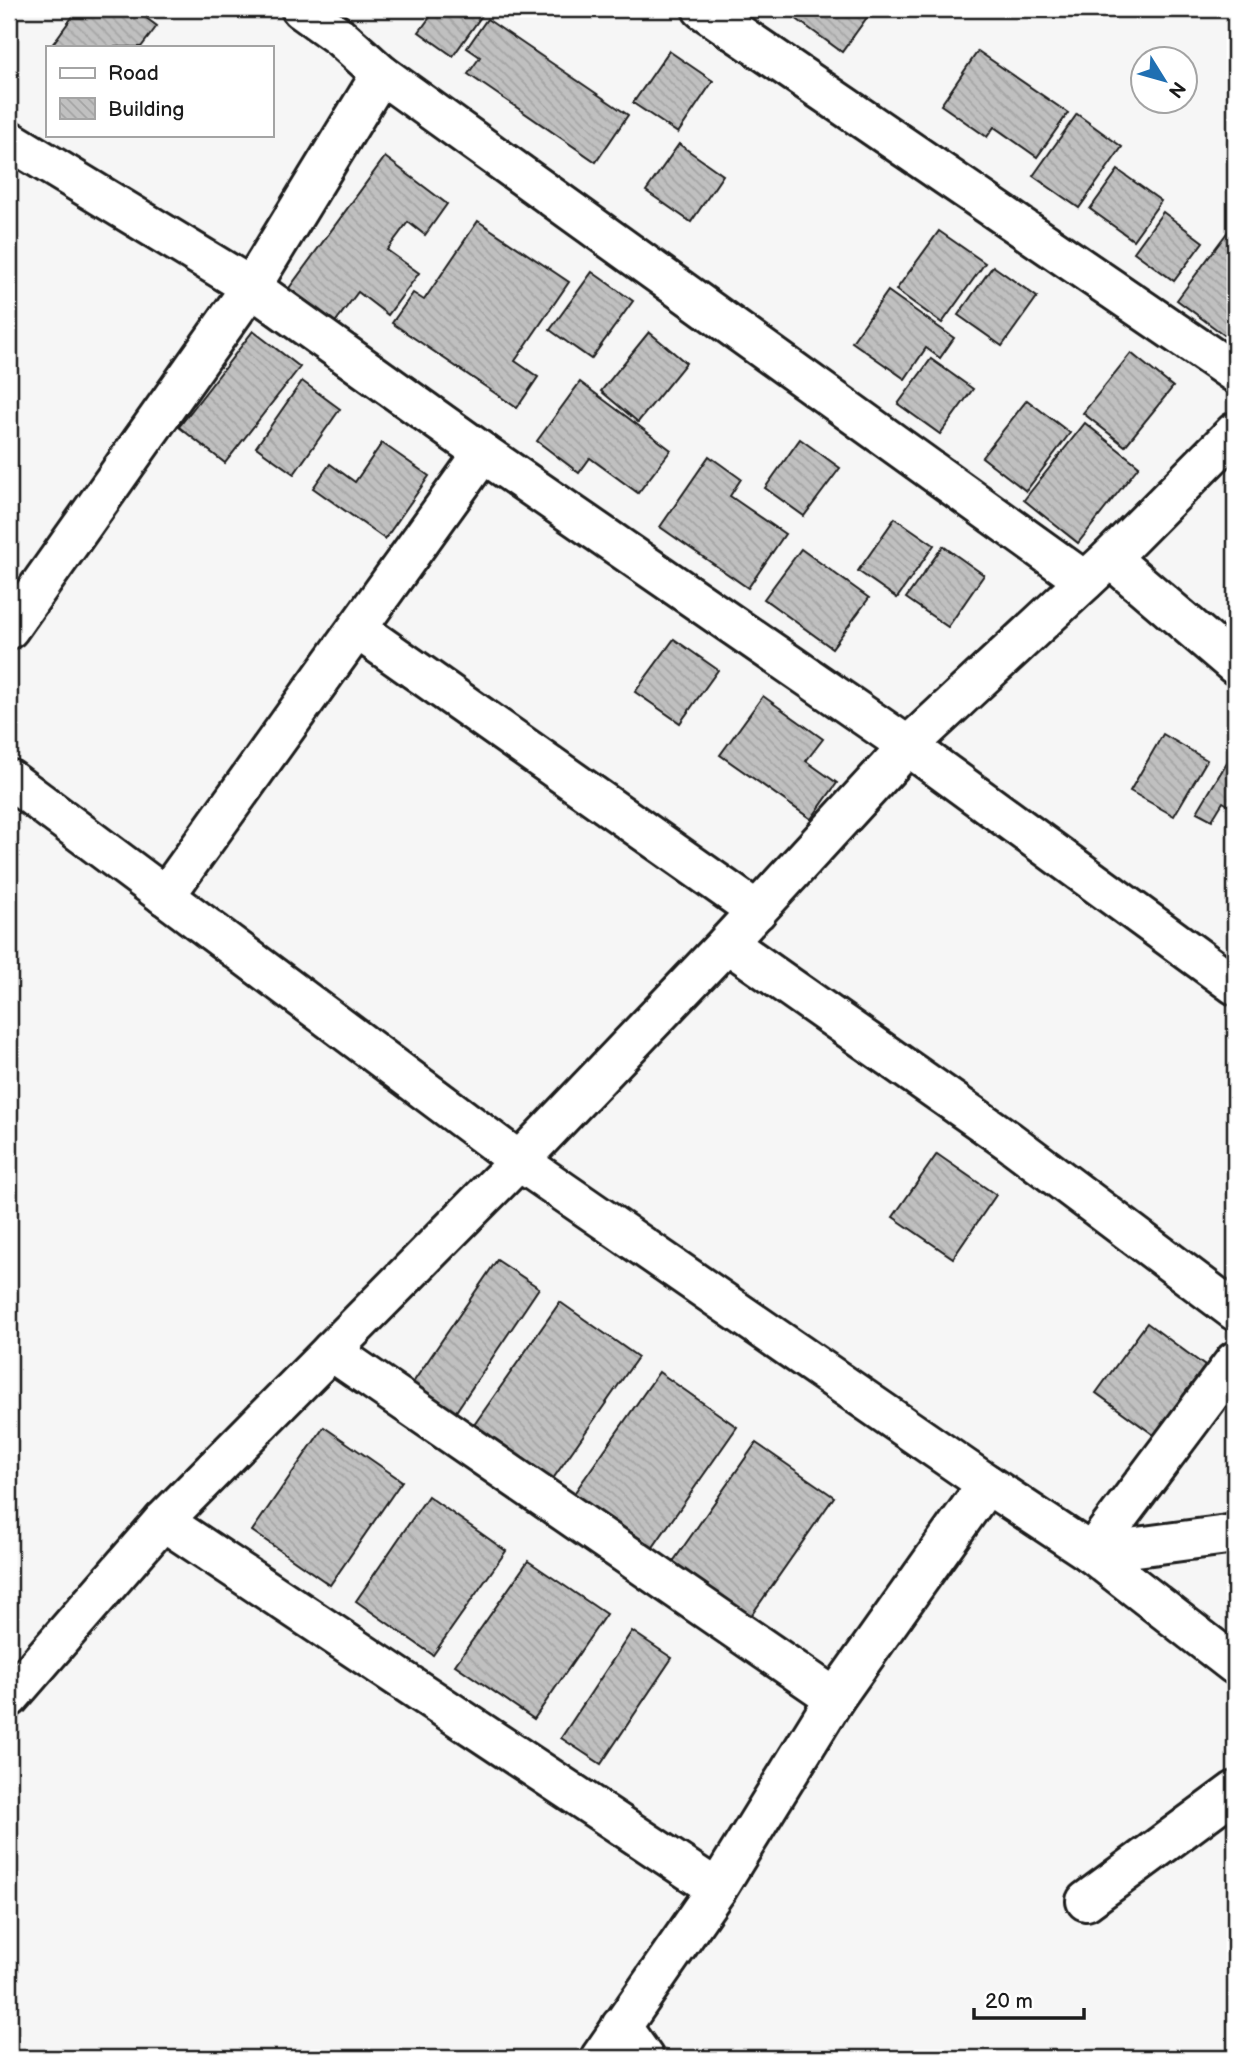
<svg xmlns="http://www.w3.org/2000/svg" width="1244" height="2067" viewBox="0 0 1244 2067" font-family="'Balsamiq Sans',sans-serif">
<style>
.building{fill:url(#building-back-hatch);stroke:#1c1c1c;stroke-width:2}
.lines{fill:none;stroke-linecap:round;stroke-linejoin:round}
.minor-casing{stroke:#1c1c1c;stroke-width:44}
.minor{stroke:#fff;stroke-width:38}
</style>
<defs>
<pattern id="building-back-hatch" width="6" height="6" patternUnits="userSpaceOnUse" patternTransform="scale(1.75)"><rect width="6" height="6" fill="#c0c0c0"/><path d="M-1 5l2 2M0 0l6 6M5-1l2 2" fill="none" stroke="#a4a4a4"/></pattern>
</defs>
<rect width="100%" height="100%" fill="#f6f6f6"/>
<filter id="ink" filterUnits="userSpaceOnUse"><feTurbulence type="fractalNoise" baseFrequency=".0143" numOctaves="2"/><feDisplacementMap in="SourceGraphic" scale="14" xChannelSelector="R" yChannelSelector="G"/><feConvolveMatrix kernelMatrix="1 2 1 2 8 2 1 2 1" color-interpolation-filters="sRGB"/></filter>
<g filter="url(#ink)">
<g class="building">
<path d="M78,9H134L157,26L141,47H55L52,45Z"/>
<path d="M436,9H481L485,11L453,56L419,32Z"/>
<path d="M785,9H873L842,52L784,10Z"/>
<path d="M487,19L628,115L596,162L468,74L480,57L467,48Z"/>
<path d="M669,51L713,81L678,133L633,103Z"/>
<path d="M978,51L1068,113L1037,157L994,127L987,137L941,105Z"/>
<path d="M1077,114L1122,147L1079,208L1033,176Z"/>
<path d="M679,144L723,175L691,222L646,191Z"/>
<path d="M385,157L447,204L425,235L408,222L387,250L419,273L388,315L358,292L330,329L284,295Z"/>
<path d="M1118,170L1161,201L1133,240L1090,209Z"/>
<path d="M1163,212L1203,242L1174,281L1134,252Z"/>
<path d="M478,221L569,282L515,361L538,377L517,408L392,323L413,293L424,300Z"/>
<path d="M1235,222V343L1177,300Z"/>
<path d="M939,231L985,263L942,323L896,290Z"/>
<path d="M993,266L1037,297L1002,346L958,315Z"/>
<path d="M592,272L633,301L591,359L550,330Z"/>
<path d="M888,291L954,338L940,358L926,348L905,379L852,342Z"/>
<path d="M253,331L300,367L225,463L179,427Z"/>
<path d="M649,332L686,363L638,422L601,391Z"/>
<path d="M1131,353L1173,387L1125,446L1083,413Z"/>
<path d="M931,359L973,389L940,434L898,404Z"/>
<path d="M302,381L340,409L294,474L256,447Z"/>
<path d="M580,382L671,450L638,493L590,458L579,473L537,441Z"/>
<path d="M1027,400L1070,433L1026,491L982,457Z"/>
<path d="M1085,423L1139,466L1078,543L1024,500Z"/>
<path d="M800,439L840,468L804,516L765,488Z"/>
<path d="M382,443L429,476L385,539L313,488L330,464L355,482Z"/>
<path d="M709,456L741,479L730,496L785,534L748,588L660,527Z"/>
<path d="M895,518L934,545L897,598L858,571Z"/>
<path d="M943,546L984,575L948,627L906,598Z"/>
<path d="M801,549L869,598L832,648L764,599Z"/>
<path d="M674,639L718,670L680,723L635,692Z"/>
<path d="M763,696L823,739L806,761L837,783L811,819L720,755Z"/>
<path d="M1163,734L1207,760L1174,816L1130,791Z"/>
<path d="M1235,749V809L1223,802L1212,820L1197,812Z"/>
<path d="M937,1154L996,1195L953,1258L893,1217Z"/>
<path d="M497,1260L539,1288L455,1413L412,1384Z"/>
<path d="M560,1302L638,1357L552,1480L474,1425Z"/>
<path d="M1147,1323L1205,1366L1154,1435L1096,1393Z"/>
<path d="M659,1372L737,1427L651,1550L573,1495Z"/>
<path d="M324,1427L402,1481L330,1585L252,1531Z"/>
<path d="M756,1443L834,1497L748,1620L670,1566Z"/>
<path d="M428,1496L506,1551L433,1655L356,1601Z"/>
<path d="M528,1561L606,1614L534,1719L455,1665Z"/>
<path d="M632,1631L672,1658L601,1764L561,1738Z"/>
</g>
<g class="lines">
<defs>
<g id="minor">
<path d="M301,9L340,37L381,74L1085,581"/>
<path d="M702,9L1235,373"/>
<path d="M9,140L251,287L483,453L908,746L1235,985"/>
<path d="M1110,558L1235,665"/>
<path d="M9,629L251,287L381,74"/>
<path d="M357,629L757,911"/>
<path d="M9,779L519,1161L987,1484L1091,1553L1235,1665"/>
<path d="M165,896L483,453"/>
<path d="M727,943L1009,1141L1235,1311"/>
<path d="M331,1351L835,1698"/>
<path d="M163,1521L717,1889"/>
<path d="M1091,1553L1235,1361"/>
<path d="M1091,1553L1235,1534"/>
<path d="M9,1698L163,1521L519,1161L727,943L908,746L1110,558L1235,432"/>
<path d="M1086,1901L1235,1791"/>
<path d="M621,2026L644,2058"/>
<path d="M600,2058L717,1889L835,1698L987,1484"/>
</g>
</defs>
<use href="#minor" class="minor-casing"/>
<use href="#minor" class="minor"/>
</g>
</g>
<rect width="1244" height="2067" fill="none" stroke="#fff" stroke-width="35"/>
<rect x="18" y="18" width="1209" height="2032" fill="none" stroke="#1c1c1c" stroke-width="2.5" filter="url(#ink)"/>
<rect x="46" y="46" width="228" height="91" fill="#ffffff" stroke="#a4a4a4" stroke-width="2"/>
<rect x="60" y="68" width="35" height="10" fill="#ffffff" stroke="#a4a4a4" stroke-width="2"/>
<text x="108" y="80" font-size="21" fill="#1c1c1c">Road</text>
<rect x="60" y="98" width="35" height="21" fill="url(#building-back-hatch)" stroke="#a4a4a4" stroke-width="2"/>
<text x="108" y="116" font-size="21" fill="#1c1c1c">Building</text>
<g transform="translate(1164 80) rotate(127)"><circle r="33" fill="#ffffff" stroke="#a4a4a4" stroke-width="2"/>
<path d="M0-5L12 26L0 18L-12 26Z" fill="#1f6fb2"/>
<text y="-10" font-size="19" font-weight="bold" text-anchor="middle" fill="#1c1c1c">N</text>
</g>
<path d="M974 2008v10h110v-10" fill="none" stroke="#1c1c1c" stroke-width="3.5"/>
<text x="985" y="2008" font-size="21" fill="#1c1c1c" stroke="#ffffff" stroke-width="5" paint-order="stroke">20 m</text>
</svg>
